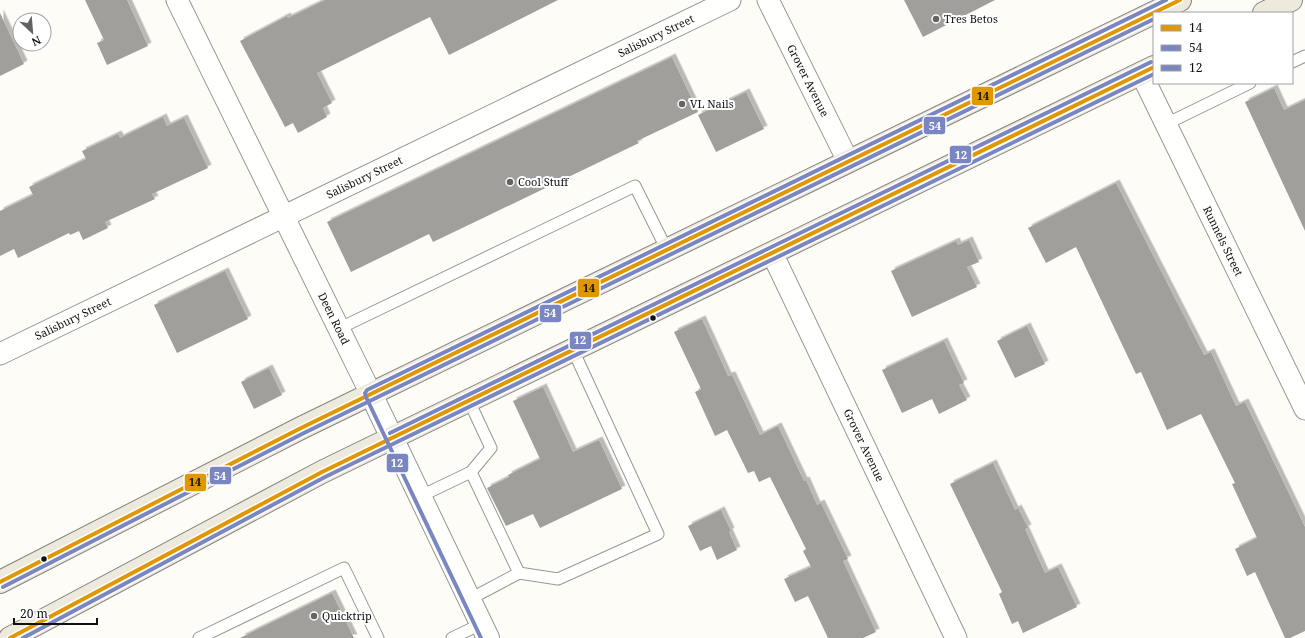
<svg xmlns="http://www.w3.org/2000/svg" width="1305" height="638" viewBox="0 0 1305 638" font-family="'Noto Serif',serif">
<style>
.building{fill:#a19f9c;filter:url(#shadow)}
.lines{fill:none;stroke-linecap:round;stroke-linejoin:round}
.service-casing{stroke:#979795;stroke-width:13}
.minor-casing{stroke:#979795;stroke-width:23}
.tertiary-casing{stroke:#979795;stroke-width:24}
.primary-casing{stroke:#858482;stroke-width:24}
.service{stroke:#fffffe;stroke-width:11}
.minor{stroke:#fffffe;stroke-width:21}
.tertiary{stroke:#fffffe;stroke-width:22}
.primary{stroke:#ede9dc;stroke-width:22}
.bus-1-casing{stroke:#fff;stroke-width:7}
.bus-2-casing{stroke:#fff;stroke-width:7}
.bus-3-casing{stroke:#fff;stroke-width:7}
.bus-1{stroke:#e09702;stroke-width:4}
.bus-2{stroke:#7986c2;stroke-width:4}
.bus-3{stroke:#7986c2;stroke-width:4}
.poi-dot{fill:#646362;stroke:#fff;stroke-width:1.5}
.bus-dot{fill:#111;stroke:#fff;stroke-width:1.5}
.labels{text-anchor:middle;stroke-width:4;stroke-linejoin:round;paint-order:stroke}
.poi-label{font-size:11px;fill:#111;stroke:#fff;text-anchor:start}
.street-label{font-size:11px;fill:#111;stroke:#fff}
.line-badge{stroke:#fff;stroke-width:1.5}
.badge-label{font-size:11px;text-anchor:middle;font-weight:bold;fill:#fff}
.pale-badge-label{font-size:11px;text-anchor:middle;font-weight:bold;fill:#111}
</style>
<defs>
<filter id="shadow"><feDropShadow dx="3.5" dy="-3.5" stdDeviation="0" flood-color="#0004"/></filter>
</defs>
<rect width="100%" height="100%" fill="#fdfcf7"/>
<g class="building">
<path d="M85,0H127L148,46L107,65L97,43L104,40Z"/>
<path d="M325,0H558L449,55L430,17L317,73L332,103L323,108L327,117L298,133L293,123L285,127L240,41L287,16L288,18Z"/>
<path d="M904,0H995L923,37Z"/>
<path d="M0,13L24,64L0,76Z"/>
<path d="M672,57L698,112L637,141L639,143L479,220L433,242L429,234L351,272L327,222Z"/>
<path d="M1274,88L1284,110L1305,100V231L1245,102Z"/>
<path d="M746,92L764,129L716,152L698,115Z"/>
<path d="M163,117L167,126L184,118L208,168L152,194L155,199L105,222L108,228L83,240L79,231L70,235L69,233L18,258L14,249L0,256V211L33,195L29,187L86,159L82,151L118,134L120,138Z"/>
<path d="M1116,183L1204,355L1211,352L1236,406L1245,402L1305,527V631L1290,638H1285L1255,572L1247,576L1235,549L1257,538L1232,484L1235,483L1201,414L1167,430L1141,372L1136,374L1076,247L1046,263L1028,228Z"/>
<path d="M969,240L979,262L967,267L977,287L912,317L891,271L956,241L958,245Z"/>
<path d="M225,271L248,319L177,353L154,305Z"/>
<path d="M702,319L728,376L732,375L760,435L778,426L804,481L806,480L817,505L821,503L848,559L843,561L876,632L863,638H828L808,596L795,602L784,579L811,567L803,551L806,549L770,477L759,482L754,471L748,473L727,430L715,436L695,392L701,389L674,332Z"/>
<path d="M1027,326L1045,364L1015,378L997,341Z"/>
<path d="M944,341L964,383L959,385L967,400L939,414L932,399L902,413L882,370Z"/>
<path d="M269,368L282,395L254,409L241,382Z"/>
<path d="M543,387L573,452L599,440L622,489L540,528L533,514L506,526L487,488L509,477L508,475L540,459L513,401Z"/>
<path d="M993,463L1015,510L1018,508L1028,528L1025,529L1045,573L1058,567L1077,607L1023,633L1018,621L1012,624L999,594L1002,592L950,484Z"/>
<path d="M721,510L731,531L729,532L737,550L717,560L711,546L700,551L688,526Z"/>
<path d="M332,593L354,638H240Z"/>
</g>
<g class="lines">
<defs>
<g id="service">
<path d="M1292,62L1305,56"/>
<path d="M1166,124L1250,83"/>
<path d="M338,329L635,186L667,250"/>
<path d="M469,401L491,448L471,472"/>
<path d="M421,496L471,472L519,573L470,599"/>
<path d="M519,573L558,579L658,534L573,350"/>
<path d="M199,638L344,568L378,638"/>
<path d="M452,638L481,624"/>
</g>
<g id="minor">
<path id="s1" d="M177,0L371,394"/>
<path id="s2" d="M768,0L848,161"/>
<path id="s3" d="M1141,73L1305,409"/>
<path id="s4" d="M772,253L956,638"/>
<path id="s5" d="M0,354L730,0"/>
</g>
<path id="tertiary" d="M371,394L488,638"/>
<g id="primary">
<path d="M1264,13L1291,0"/>
<path d="M0,582L301,428L1180,0"/>
<path d="M10,638L322,472L1154,67"/>
</g>
</defs>
<use href="#service" class="service-casing"/>
<use href="#minor" class="minor-casing"/>
<use href="#tertiary" class="tertiary-casing"/>
<use href="#primary" class="primary-casing"/>
<use href="#service" class="service"/>
<use href="#minor" class="minor"/>
<use href="#tertiary" class="tertiary"/>
<use href="#primary" class="primary"/>
<defs>
<g id="bus-1">
<path d="M0,582L301,428L1180,0"/>
<path d="M10,638L322,472L1154,67"/>
</g>
<g id="bus-2">
<path d="M3,587L304,433L1154,19"/>
<path d="M23,638L325,477L1154,74"/>
</g>
<g id="bus-3">
<path d="M390,433L1151,62"/>
<path d="M481,638L366,397L365,393L367,390L1166,0"/>
</g>
</defs>
<use href="#bus-1" class="bus-1-casing"/>
<use href="#bus-2" class="bus-2-casing"/>
<use href="#bus-3" class="bus-3-casing"/>
<use href="#bus-1" class="bus-1"/>
<use href="#bus-2" class="bus-2"/>
<use href="#bus-3" class="bus-3"/>
</g>
<g class="poi-dot">
<circle cx="936" cy="19" r="4"/>
<circle cx="682" cy="104" r="4"/>
<circle cx="510" cy="182" r="4"/>
<circle cx="314" cy="616" r="4"/>
</g>
<g class="bus-dot">
<circle cx="653" cy="318" r="3.5"/>
<circle cx="44" cy="559" r="3.5"/>
</g>
<g class="labels">
<g class="poi-label">
<text x="944" y="23">Tres Betos</text>
<text x="690" y="108">VL Nails</text>
<text x="518" y="186">Cool Stuff</text>
<text x="322" y="620">Quicktrip</text>
</g>
<g class="street-label">
<text dy="4" stroke="none"><textPath href="#s5" startOffset="729">Salisbury Street</textPath></text>
<text dy="4" stroke="none"><textPath href="#s2" startOffset="90">Grover Avenue</textPath></text>
<text dy="4" stroke="none"><textPath href="#s5" startOffset="405">Salisbury Street</textPath></text>
<text dy="4" stroke="none"><textPath href="#s3" startOffset="187">Runnels Street</textPath></text>
<text dy="4" stroke="none"><textPath href="#s5" startOffset="81">Salisbury Street</textPath></text>
<text dy="4" stroke="none"><textPath href="#s1" startOffset="355">Deen Road</textPath></text>
<text dy="4" stroke="none"><textPath href="#s4" startOffset="213">Grover Avenue</textPath></text>
</g>
</g>
<g class="line-badge">
<rect x="971" y="86" width="23" height="20" rx="4" fill="#e09702"/>
<rect x="923" y="116" width="23" height="19" rx="4" fill="#7986c2"/>
<rect x="949" y="145" width="23" height="19" rx="4" fill="#7986c2"/>
<rect x="577" y="278" width="23" height="20" rx="4" fill="#e09702"/>
<rect x="539" y="304" width="23" height="19" rx="4" fill="#7986c2"/>
<rect x="569" y="331" width="23" height="19" rx="4" fill="#7986c2"/>
<rect x="386" y="453" width="23" height="20" rx="4" fill="#7986c2"/>
<rect x="209" y="466" width="23" height="19" rx="4" fill="#7986c2"/>
<rect x="184" y="473" width="23" height="19" rx="4" fill="#e09702"/>
</g>
<g class="badge-label">
<text x="935" y="130">54</text>
<text x="961" y="159">12</text>
<text x="550" y="317">54</text>
<text x="580" y="344">12</text>
<text x="397" y="467">12</text>
<text x="220" y="480">54</text>
</g>
<g class="pale-badge-label">
<text x="983" y="100">14</text>
<text x="589" y="292">14</text>
<text x="195" y="486">14</text>
</g>
<rect x="1153" y="12" width="140" height="72" fill="#ffffff" stroke="#a0a0a0"/>
<rect x="1161" y="25" width="20" height="6" fill="#e09702" stroke="#a0a0a0"/>
<text x="1189" y="32" font-size="12" fill="#111111">14</text>
<rect x="1161" y="45" width="20" height="6" fill="#7986c2" stroke="#a0a0a0"/>
<text x="1189" y="52" font-size="12" fill="#111111">54</text>
<rect x="1161" y="65" width="20" height="6" fill="#7986c2" stroke="#a0a0a0"/>
<text x="1189" y="72" font-size="12" fill="#111111">12</text>
<g transform="translate(32 32) rotate(154)"><circle r="19" fill="#ffffff" stroke="#a0a0a0"/>
<path d="M0-3L7 15L0 10L-7 15Z" fill="#646362"/>
<text y="-6" font-size="11" font-weight="bold" text-anchor="middle" fill="#111111">N</text>
</g>
<path d="M14 618v6h83v-6" fill="none" stroke="#111111" stroke-width="2"/>
<text x="20" y="618" font-size="12" fill="#111111" stroke="#ffffff" stroke-width="3" paint-order="stroke">20 m</text>
</svg>
